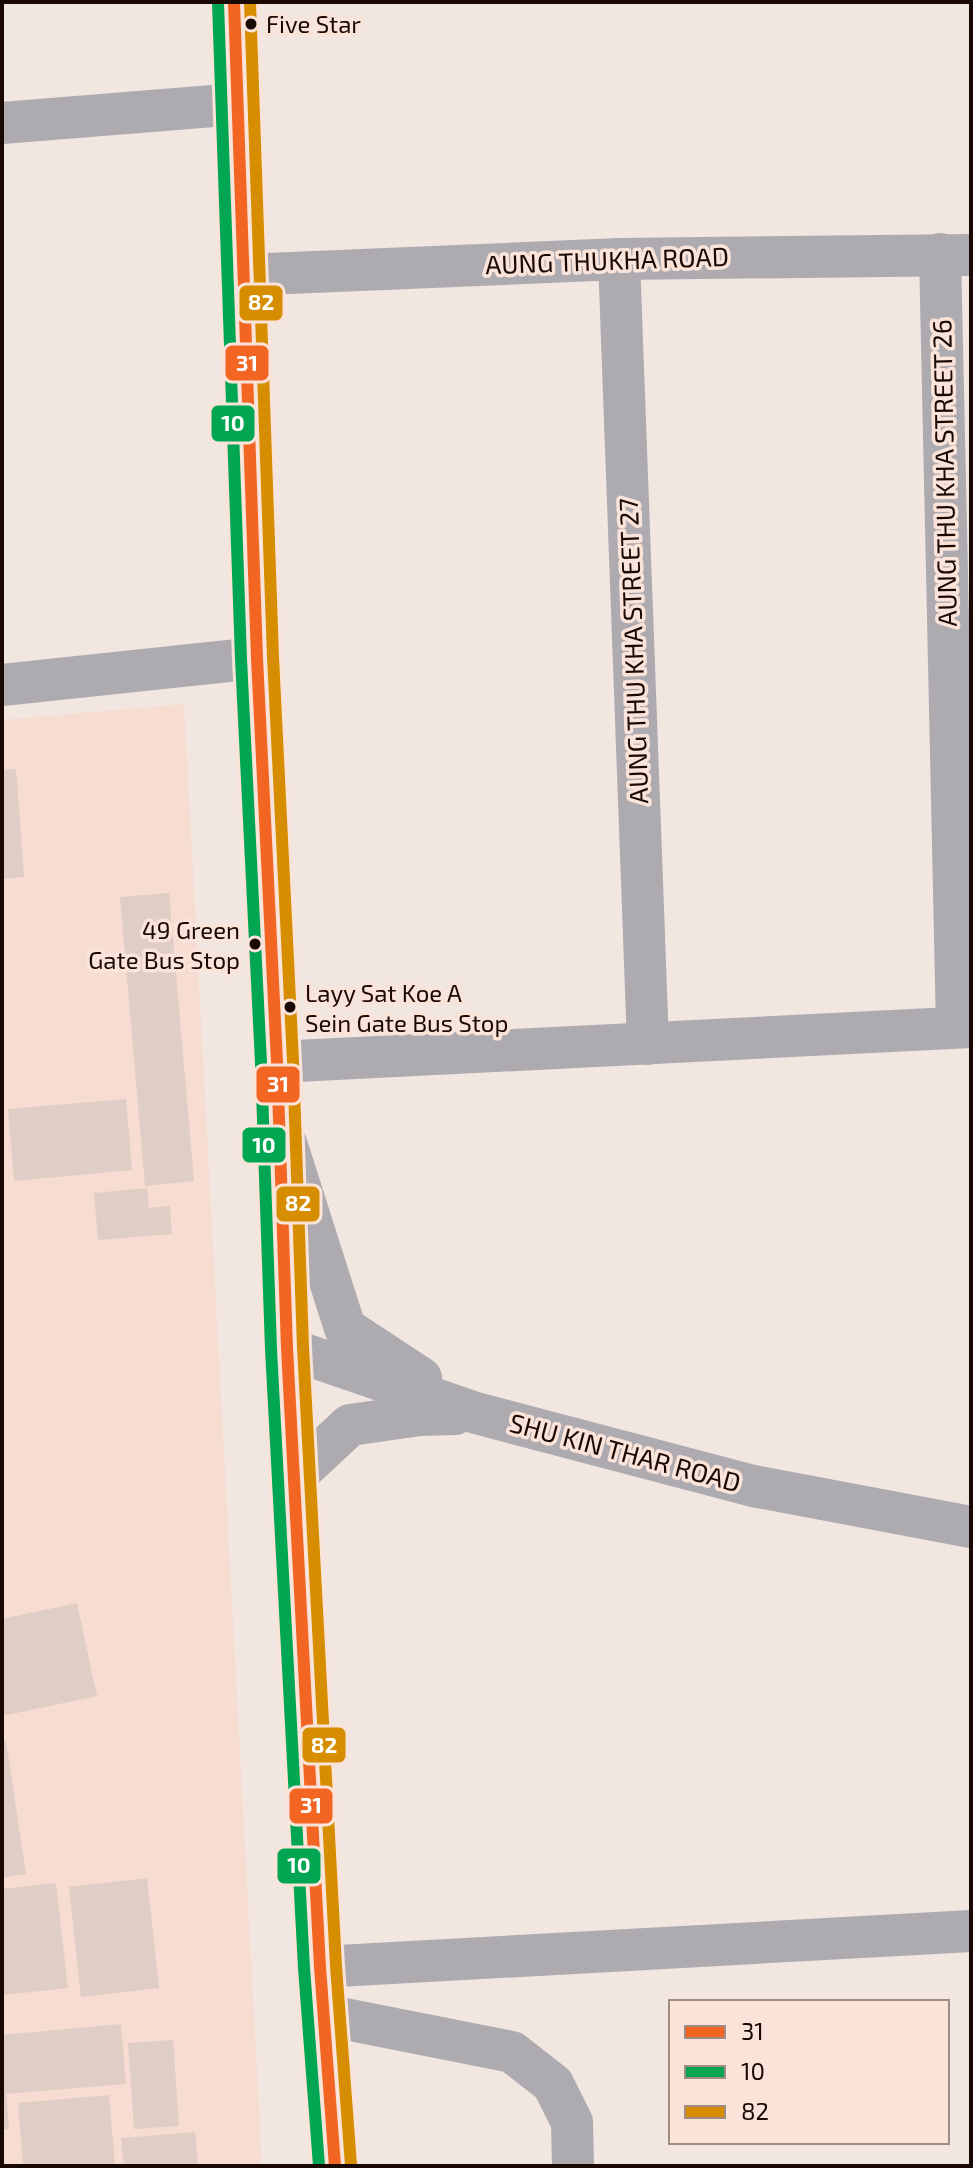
<svg xmlns="http://www.w3.org/2000/svg" width="973" height="2168" viewBox="0 0 973 2168" font-family="'Exo 2',sans-serif">
<style>
.built{fill:#f7dcd1}
.building{fill:#e0cdc5}
.lines{fill:none;stroke-linecap:round;stroke-linejoin:round}
.minor{stroke:#aeabb0;stroke-width:42}
.major{stroke:#b2adb0;stroke-width:44}
.bus-1-casing{stroke:#fae3d9;stroke-width:18}
.bus-2-casing{stroke:#fae3d9;stroke-width:18}
.bus-3-casing{stroke:#fae3d9;stroke-width:18}
.bus-1{stroke:#f26522;stroke-width:12}
.bus-2{stroke:#00a651;stroke-width:12}
.bus-3{stroke:#d68e00;stroke-width:12}
.bus-dot{fill:#1a0802;stroke:#fae3d9;stroke-width:3}
.labels{text-anchor:middle;stroke-width:7;stroke-linejoin:round;paint-order:stroke}
.bus-label{font-size:24px;fill:#1a0802;stroke:#fae3d9;text-anchor:start}
.street-label{font-size:26px;fill:#1a0802;stroke:#fae3d9}
.line-badge{stroke:#fae3d9;stroke-width:3}
.badge-label{font-size:22px;text-anchor:middle;font-weight:bold;fill:#fff}
</style>
<rect width="100%" height="100%" fill="#f2e6e1"/>
<path class="built" d="M184,704L262,2166H2V720Z"/>
<g class="building">
<path d="M16,769L24,877L2,879V770Z"/>
<path d="M169,893L194,1181L145,1186L120,897Z"/>
<path d="M126,1099L132,1170L14,1181L8,1109Z"/>
<path d="M147,1188L149,1208L170,1206L172,1234L98,1240L94,1193Z"/>
<path d="M77,1603L97,1696L2,1716V1619Z"/>
<path d="M6,1741L26,1874L2,1878V1742Z"/>
<path d="M147,1878L159,1988L81,1997L69,1887Z"/>
<path d="M56,1883L68,1988L4,1995L2,1889Z"/>
<path d="M121,2024L126,2084L6,2094L9,2129L2,2130V2035Z"/>
<path d="M173,2040L179,2126L134,2129L128,2043Z"/>
<path d="M109,2095L115,2166H23L18,2103Z"/>
<path d="M195,2132L198,2166H124L121,2138Z"/>
</g>
<g class="lines">
<g class="minor">
<path d="M2,123L238,104"/>
<path d="M940,254L957,1027"/>
<path d="M619,259L648,1044"/>
<path d="M244,275L619,259L971,255"/>
<path d="M2,685L257,658"/>
<path d="M277,1062L971,1027"/>
<path d="M286,1143L345,1328L421,1378"/>
<path d="M287,1348L476,1413L753,1486L971,1527"/>
<path d="M294,1477L350,1425L420,1415L455,1414"/>
<path d="M320,1967L971,1931"/>
<path d="M325,2015L512,2052L553,2084L572,2122L573,2166"/>
</g>
<path class="major" d="M234,2L257,658L277,1062L287,1348L320,1967L335,2166"/>
<defs>
<path id="bus-1" d="M234,2L257,658L277,1062L287,1348L320,1967L335,2166"/>
<path id="bus-2" d="M218,3L241,659L261,1063L271,1349L304,1968L319,2166"/>
<path id="bus-3" d="M250,2L273,657L293,1061L303,1347L336,1966L351,2165"/>
</defs>
<use href="#bus-1" class="bus-1-casing"/>
<use href="#bus-2" class="bus-2-casing"/>
<use href="#bus-3" class="bus-3-casing"/>
<use href="#bus-1" class="bus-1"/>
<use href="#bus-2" class="bus-2"/>
<use href="#bus-3" class="bus-3"/>
</g>
<g class="bus-dot">
<circle cx="251" cy="24" r="7"/>
<circle cx="255" cy="944" r="7"/>
<circle cx="290" cy="1007" r="7"/>
</g>
<g class="labels">
<g class="bus-label">
<text x="266" y="33">Five Star</text>
<text x="240" y="939" text-anchor="end">49 Green<tspan x="240" dy="30">Gate Bus Stop</tspan></text>
<text x="305" y="1002">Layy Sat Koe A<tspan x="305" dy="30">Sein Gate Bus Stop</tspan></text>
</g>
<g class="street-label">
<text transform="translate(607 261) rotate(-2)" y="9">AUNG THUKHA ROAD</text>
<text transform="translate(945 473) rotate(-91)" y="9">AUNG THU KHA STREET 26</text>
<text transform="translate(634 651) rotate(-92)" y="9">AUNG THU KHA STREET 27</text>
<text transform="translate(625 1453) rotate(15)" y="9">SHU KIN THAR ROAD</text>
</g>
</g>
<g class="line-badge">
<rect x="238" y="284" width="46" height="38" rx="8" fill="#d68e00"/>
<rect x="224" y="344" width="46" height="38" rx="8" fill="#f26522"/>
<rect x="210" y="404" width="46" height="39" rx="8" fill="#00a651"/>
<rect x="255" y="1065" width="46" height="39" rx="8" fill="#f26522"/>
<rect x="241" y="1126" width="46" height="38" rx="8" fill="#00a651"/>
<rect x="275" y="1185" width="46" height="38" rx="8" fill="#d68e00"/>
<rect x="301" y="1726" width="46" height="38" rx="8" fill="#d68e00"/>
<rect x="288" y="1787" width="46" height="38" rx="8" fill="#f26522"/>
<rect x="276" y="1847" width="46" height="38" rx="8" fill="#00a651"/>
</g>
<g class="badge-label">
<text x="261" y="310">82</text>
<text x="247" y="371">31</text>
<text x="233" y="431">10</text>
<text x="278" y="1092">31</text>
<text x="264" y="1153">10</text>
<text x="298" y="1211">82</text>
<text x="324" y="1753">82</text>
<text x="311" y="1813">31</text>
<text x="299" y="1873">10</text>
</g>
<rect width="973" height="2168" fill="none" stroke="#1a0802" stroke-width="8"/>
<rect x="669" y="2000" width="280" height="144" fill="#fae3d9" stroke="#a08b83" stroke-width="2"/>
<rect x="685" y="2026" width="40" height="12" fill="#f26522" stroke="#a08b83" stroke-width="2"/>
<text x="741" y="2040" font-size="24" fill="#1a0802">31</text>
<rect x="685" y="2066" width="40" height="12" fill="#00a651" stroke="#a08b83" stroke-width="2"/>
<text x="741" y="2080" font-size="24" fill="#1a0802">10</text>
<rect x="685" y="2106" width="40" height="12" fill="#d68e00" stroke="#a08b83" stroke-width="2"/>
<text x="741" y="2120" font-size="24" fill="#1a0802">82</text>
</svg>
